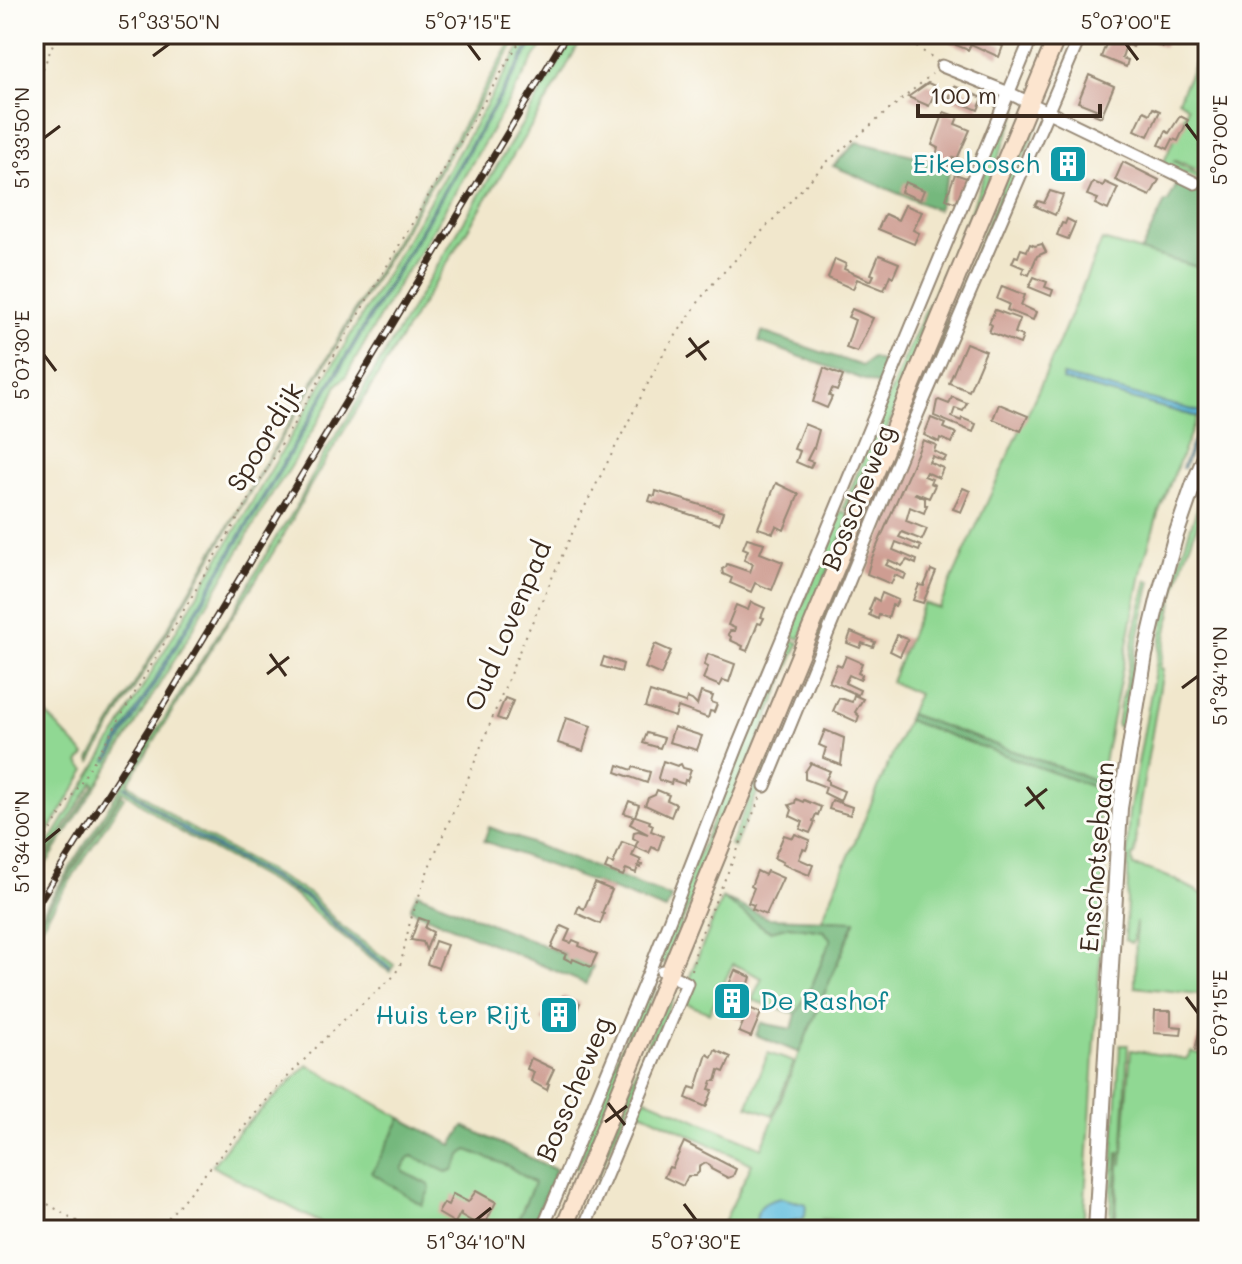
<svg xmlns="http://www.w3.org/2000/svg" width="1242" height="1264" viewBox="0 0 1242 1264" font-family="Mali,sans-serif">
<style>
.green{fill:#90d893;stroke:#668158;stroke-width:2;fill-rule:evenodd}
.forest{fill:#74b87d;stroke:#58714e;stroke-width:2}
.water{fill:#60bede;stroke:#4e747e;stroke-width:2}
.building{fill:#ce9d92}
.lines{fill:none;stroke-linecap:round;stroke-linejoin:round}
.minor-casing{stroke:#968875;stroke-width:15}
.tertiary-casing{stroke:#968875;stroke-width:18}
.secondary-casing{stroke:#968875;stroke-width:20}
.path{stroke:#968875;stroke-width:2;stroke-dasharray:2 6;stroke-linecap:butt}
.minor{stroke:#fff;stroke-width:11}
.tertiary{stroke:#fff;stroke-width:14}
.secondary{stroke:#fce5cf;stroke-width:16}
.rail-casing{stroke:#3b2a1e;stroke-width:7}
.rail{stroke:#fdfcf7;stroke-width:4;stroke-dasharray:12;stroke-linecap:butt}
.ticks{fill:none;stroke:#3b2a1e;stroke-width:3}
.labels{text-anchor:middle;stroke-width:6;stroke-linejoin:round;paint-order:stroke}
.culture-label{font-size:26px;fill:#0d838f;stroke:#fdfcf7;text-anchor:end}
.street-label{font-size:26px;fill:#3b2a1e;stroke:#fdfcf7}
.neatline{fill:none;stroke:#3b2a1e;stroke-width:3}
.ticks-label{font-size:20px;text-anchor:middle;fill:#3b2a1e}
</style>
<rect width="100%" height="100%" fill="#fdfcf7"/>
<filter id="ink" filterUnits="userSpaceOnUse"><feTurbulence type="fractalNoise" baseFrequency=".0125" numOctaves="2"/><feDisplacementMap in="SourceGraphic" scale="16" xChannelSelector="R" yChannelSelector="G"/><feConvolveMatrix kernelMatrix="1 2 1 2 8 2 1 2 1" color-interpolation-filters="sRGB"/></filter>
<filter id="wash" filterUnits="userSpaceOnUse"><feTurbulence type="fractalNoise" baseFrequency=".006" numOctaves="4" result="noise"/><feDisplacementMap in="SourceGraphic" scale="32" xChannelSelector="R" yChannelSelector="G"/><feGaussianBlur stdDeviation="1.8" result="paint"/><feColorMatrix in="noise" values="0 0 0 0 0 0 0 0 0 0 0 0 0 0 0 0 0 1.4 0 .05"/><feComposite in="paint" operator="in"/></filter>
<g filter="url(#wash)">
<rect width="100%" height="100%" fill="#f1e7cc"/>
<g class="green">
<path d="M516,34H520L91,762L90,759L285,430Z"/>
<path d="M528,34H536L107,760H109L118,746L538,34H551L534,58L412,265L403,276L346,376L337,385L329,403L289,470L273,492L216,590C205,605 197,622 188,638C169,669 150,698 133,729L34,883V878L95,784L93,782L34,874V868L110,743L120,728L127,714Z"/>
<path d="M576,34H584L557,84L310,486C284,538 252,587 220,635C188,684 159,734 128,783L180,822L310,894L339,924L394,965L390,972L382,967L334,930L296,896L182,833L123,791L121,793L124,797L34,937V931L121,796L120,795L34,928V925L223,626L229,619L279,532C298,510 309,479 324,454C337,432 355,411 364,388ZM127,786L177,824L308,897L338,927L391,969L336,928L308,899L184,831L125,788Z"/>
<path d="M1208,35V175L1176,160L1174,161L1208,180V184L1163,164L1188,107L1178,100Z"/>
<path d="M1011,107L1018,109L853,512L843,508L908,350L966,222L983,179L995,140L1007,110Z"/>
<path d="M1034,116L1041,117L893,461H892L817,646L812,645L1031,118Z"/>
<path d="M1102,240L1208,270V392L1200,412L1062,376V380L1197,417L1158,514L1143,564L1104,762L1103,783L909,714L918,694L891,682L923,603L939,608L1046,373Z"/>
<path d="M1203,491L1208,493V496L1185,558L1173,601L1160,668L1163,669L1139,809L1135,855L1132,856L1133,866C1160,871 1184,884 1208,897V901H1205L1208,902V995L1135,987L1136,922L1133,941L1131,943L1125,940L1128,881V824L1129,813L1166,610L1183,550Z"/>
<path d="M841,511L851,515L800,639L790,635Z"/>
<path d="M1147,580L1151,581L1135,652L1122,727L1117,726L1121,698H1123L1134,634Z"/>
<path d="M787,638L799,643L665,963H663L659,960L692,870Z"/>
<path d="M802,672L807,674L734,848L730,845Z"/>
<path d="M34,704L45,713L85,755L79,763L86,770L34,856V710L45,721L42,715L34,708Z"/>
<path d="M907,720L1102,790L1097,842L1096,874L1104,870L1101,945L1083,1230H1080L1079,1224V1230H850L848,1222L822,1219L831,1230H780L789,1222L802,1219L804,1216L806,1204L796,1201L757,1213L756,1230H720L752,1164L639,1111L645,1098L762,1148L799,1053L855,922L822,919Z"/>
<path d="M722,898L766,929L771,931L789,926L824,931L830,938V942L813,983L796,1014L752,1000L762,978L733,964L709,1013L685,1003L690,976Z"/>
<path d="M648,985L656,988L592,1141L577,1168L571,1165Z"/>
<path d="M668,993L674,996L596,1181L606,1144Z"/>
<path d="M1120,1045H1128L1122,1165L1131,1050L1186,1059L1191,1052L1208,1055V1230H1115L1120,1153H1118L1113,1230H1109Z"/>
<path d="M768,1053L794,1062L773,1115L748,1106Z"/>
<path d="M308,1065L401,1118L373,1174L428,1185L404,1172L402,1169L409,1157L413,1156L447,1172L453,1170L462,1154L468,1150L508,1166L534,1183L519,1218L532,1226L531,1230H334L212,1166L237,1133Z"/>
</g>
<g class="forest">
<path d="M857,142L921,157L950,172L937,210L833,166Z"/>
<path d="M1177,184L1208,197V270L1141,251L1165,202H1168Z"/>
<path d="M762,332L862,366L872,358L892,365L884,387L759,342Z"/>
<path d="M909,714L1103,783L1102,790L907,720Z"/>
<path d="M489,827L671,897L666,910L484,841Z"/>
<path d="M417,893L593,966L586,984L410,909Z"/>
<path d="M722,898L768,918L855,921L799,1053L756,1035L761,1023L792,1029L796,1014L813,983L830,942V938L824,931L789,926L771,931L766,929Z"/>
<path d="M401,1118L452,1145L464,1126L556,1170L532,1226L519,1218L534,1183L508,1166L468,1150L462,1154L453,1170L446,1172L413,1156L409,1157L402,1169L404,1172L429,1185L430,1189L422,1205L372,1173Z"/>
</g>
<g class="water">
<path d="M536,34H538L118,746L108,761L107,760Z"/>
<path d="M1063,376L1204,413L1208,404V410L1184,468H1182L1202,418L1062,380Z"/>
<path d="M126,786L177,824L308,897L338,927L391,968L390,970L336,928L308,899L184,831L125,787Z"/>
<path d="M781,1198L806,1204L805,1216L802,1219L789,1222L780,1230H756C755,1209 760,1202 781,1198Z"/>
</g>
<g id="blocks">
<g class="building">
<path d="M955,34H991L989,40L1003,46L999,57L971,44L968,50L951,43Z"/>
<path d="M1110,34H1120L1136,41L1133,47L1127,44L1124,51L1122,58L1128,60L1126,67L1101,57Z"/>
<path d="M1155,34H1164L1175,39L1173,44L1166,41L1163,47L1152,42Z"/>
<path d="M1089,75L1114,86L1101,117L1094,114L1096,109L1078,102Z"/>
<path d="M928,83L937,87L929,106L908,97Z"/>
<path d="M954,86L983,98L978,110L949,98Z"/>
<path d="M1153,108L1160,111L1148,136L1135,130L1144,111L1150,114Z"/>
<path d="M944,112L958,117L955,124L970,130L957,159L953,158L950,166H939L943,158L939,156L937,152L938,148L932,145Z"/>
<path d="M1180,116L1188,120L1178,141L1173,139L1168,149L1159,145L1166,131L1169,133Z"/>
<path d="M1059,148L1078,156L1074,166L1076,167L1074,170L1078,171L1075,178L1064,173L1067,166L1054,161Z"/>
<path d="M1123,162L1159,180L1150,196L1115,180Z"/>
<path d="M955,174L970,179L959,204L946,199Z"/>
<path d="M905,182L924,190L920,200L901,192Z"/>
<path d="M1093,182L1103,186L1105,182L1118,188L1108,210L1095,204L1098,199L1087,195Z"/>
<path d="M1050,191L1063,195L1055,215L1035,206L1038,201L1044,203Z"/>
<path d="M905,205L922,212L913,230L919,233L914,244L878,229L885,214L898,220Z"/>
<path d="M1067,219L1075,223L1068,239L1057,235L1062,223L1065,224Z"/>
<path d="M1030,244L1035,246L1042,244L1046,252L1037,256L1029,275L1022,272L1024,268L1012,263L1015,256L1018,257L1021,249L1027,251Z"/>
<path d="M879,255L899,263L893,277L890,275L884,290L857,279L853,289L828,278L835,259L846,264L844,269L871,281L874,275L871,274Z"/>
<path d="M1034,277L1047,282L1045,287L1053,290L1051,296L1029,287Z"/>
<path d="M1002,286L1025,295L1021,305L1036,312L1033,320L1007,310L1009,304L997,299Z"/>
<path d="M852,309L873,318L857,352L846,348L855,320L848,317Z"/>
<path d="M995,310L1020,319L1015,333L1023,336L1020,344L989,332L992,325L989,323Z"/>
<path d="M966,343L986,351L969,391L949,383Z"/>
<path d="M824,368L843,376L837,391L832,389L829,396L832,397L827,408L813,402Z"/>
<path d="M952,397L967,403L963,411L955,408L952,417L961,421L962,418L976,424L973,432L934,416L937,401L939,400L949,404Z"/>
<path d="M999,404L1028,416L1021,431L993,419Z"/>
<path d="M931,418L946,424L944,428L956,433L952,443L940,438L939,442L924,435Z"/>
<path d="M804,424L819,430L814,448H813L807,460L813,462L810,468L796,462L800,451L794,449Z"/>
<path d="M923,440L936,445L934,451L946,457L944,461L932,456L929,462L943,468L939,478L926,472L924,476L932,479L930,483L935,485L929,498L916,493L915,494L925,498V505H927L924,513L910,507L906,521L927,529L922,540L902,532L899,537L921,546L919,551L896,542L893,550L917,560L916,564L907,560L902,566L889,560L886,565L906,574L904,579L895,575L891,584L867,574L871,560Z"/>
<path d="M776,483L799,494L784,530L776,526L773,533L758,528Z"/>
<path d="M963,488L970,491L961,512L953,509Z"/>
<path d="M656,491L723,512L719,524L649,501L651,495L655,496Z"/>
<path d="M747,538L764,543L760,553L783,562L772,590L755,583L751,592L730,583L732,578L723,574L722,569L726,567L727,564L750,572L753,564L744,560L748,550L743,548Z"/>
<path d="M931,570L936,572L923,603L913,600L919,585L924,586Z"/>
<path d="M882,593L898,600L895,606L892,605L888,618L879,615L878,619L869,615L871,611L869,610L874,598L879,601Z"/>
<path d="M751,602L765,608L761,617L764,618L761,624L758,623L747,651L742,649L743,646L730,640L731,637L728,634L730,631H734L735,628L728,625L736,605L748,610Z"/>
<path d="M851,632L875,642L873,647L862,643L860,648L847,643Z"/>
<path d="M897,635L908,639L900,656L890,651Z"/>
<path d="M655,644L671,651L661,675L645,668Z"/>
<path d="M708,654L735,664L729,682L723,680L720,686L703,679L708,667L704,665Z"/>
<path d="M846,656L862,663L858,673L862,675L860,680L849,675L845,683L860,690L858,695L829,682L837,664L842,666Z"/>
<path d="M604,657L623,664L621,672L601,666Z"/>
<path d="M650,692L685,703L687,698L692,700L697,705L701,692L713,696L711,702L717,704L714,712L710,711L708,718L678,707L675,717L645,707Z"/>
<path d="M854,695L863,699L855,712L859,716L857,722L833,711L839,698L852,702Z"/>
<path d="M505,698L513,701L505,721L497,718Z"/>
<path d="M566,718L591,726L583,751L558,743Z"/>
<path d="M674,727L702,736L697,750L669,742Z"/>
<path d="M825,730L844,738L841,765L823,758L826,748L819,745Z"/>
<path d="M647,733L664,738L660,748L643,743Z"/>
<path d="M663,761L677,766L681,764L683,768L691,770L687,781L685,780L684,784L672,780L671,784L659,780L658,778Z"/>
<path d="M811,763L830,771L826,779L828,780V784L844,791L840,801L824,793L826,787L805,779V772Z"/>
<path d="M618,765L632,770L633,767L650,772L647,783L616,772Z"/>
<path d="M657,790L669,795L667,800L676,804L671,817L645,805L648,798L655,795Z"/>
<path d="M796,799L803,802L804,800L821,807L818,815L816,814L813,821L815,822L810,833L800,829L803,822L790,816L792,810L789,805L795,803Z"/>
<path d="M832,800L852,807L850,815L829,809Z"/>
<path d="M629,801L639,805L635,816L650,821L649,823L653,825L651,831L663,836L658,850L652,847L649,853L635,847L638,841L633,838L634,832L638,831L648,834L630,824L634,816L624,813Z"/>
<path d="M795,834L810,840L806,850L803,849L799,859L813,865L809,875L782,864L783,862L774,858L784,835L793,838Z"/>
<path d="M622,842L636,847L632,856L641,860L639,864L642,865L641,868L638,866L636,873L626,869L623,876L605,869L608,862L613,864Z"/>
<path d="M757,871L765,875L767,871L783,878L766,915L752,909L754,905L748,903L754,888L751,886Z"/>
<path d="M595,883L612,890L602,913L604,914L600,924L576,913L579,906L584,909Z"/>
<path d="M419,918L428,921L425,928L433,932L426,950L423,942L411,940Z"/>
<path d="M561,926L570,930L565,941L571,943L573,940L580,943L579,946L597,954L591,967L573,959L572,962L564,958L566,954L551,948Z"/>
<path d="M435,941L447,945L438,968L427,964Z"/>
<path d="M735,970L751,977L742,1005L761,1013L751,1037L739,1032L744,1020L716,1009L723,994L728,996L731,988L728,987Z"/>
<path d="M563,996L580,1003L568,1032L541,1020L547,1006L557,1010Z"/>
<path d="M1155,1011H1171V1026L1182,1027L1181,1035L1154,1033Z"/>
<path d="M1201,1025L1208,1027V1053L1195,1050Z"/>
<path d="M715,1050L731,1057L724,1072L719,1070L716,1081H712L709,1089L713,1090L706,1107L686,1098L690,1087L696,1089L707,1054L712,1057Z"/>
<path d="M531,1058L554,1069L547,1084H549L547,1090L531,1081L534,1072L527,1069Z"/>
<path d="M684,1142L736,1169L733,1176L728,1178L711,1169L710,1165L706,1163L699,1167V1172L695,1176H688L683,1186L664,1177L669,1167L672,1168Z"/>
<path d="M476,1191L496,1202L483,1228L461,1215V1212L455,1223L438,1213L444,1203L448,1205L453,1194L468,1202Z"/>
</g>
</g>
</g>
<g filter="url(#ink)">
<use href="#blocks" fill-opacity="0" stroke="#968875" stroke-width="2"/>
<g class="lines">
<defs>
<g id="minor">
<path d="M942,66L1009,93L1195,183"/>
<path d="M765,786L913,425L1081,34"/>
<path d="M542,1230L651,967L738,745L1033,34"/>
<path d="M583,1230L687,983L662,971"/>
</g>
<path id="tertiary" d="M1096,1230L1120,808L1145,655L1159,596L1175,538L1194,483L1208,450"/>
<path id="secondary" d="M563,1230L801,652L1058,34"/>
</defs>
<use href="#minor" class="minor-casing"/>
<use href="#tertiary" class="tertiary-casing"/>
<use href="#secondary" class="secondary-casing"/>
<g class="path">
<path d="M896,34L935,59"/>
<path d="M34,91L57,34"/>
<path d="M1202,439L1208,425"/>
<path d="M34,857L110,735L524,34"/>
<path d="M699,939L760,798"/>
<path d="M692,970L697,945"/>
<path d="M34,1196L92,1230"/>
<path d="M158,1230L275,1090L337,1026L394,976L401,963L410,922L429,867L469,776L521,647L579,518L662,356L706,291L828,161L932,74"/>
</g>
<use href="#minor" class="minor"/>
<use href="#tertiary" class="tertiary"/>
<use href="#secondary" class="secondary"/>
<defs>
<path id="rail" d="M34,910L158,714L567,34"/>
</defs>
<use href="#rail" class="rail-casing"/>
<use href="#rail" class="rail"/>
</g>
</g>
<path class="ticks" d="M468,44L480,60M1126,44L1138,60M153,56L169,44M1186,124L1198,140M44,138L60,126M689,338L706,360M44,355L56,371M686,357L709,341M270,654L286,676M267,674L289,657M1182,688L1198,676M1027,787L1044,809M1025,806L1047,789M44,842L60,829M1186,997L1198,1013M608,1103L625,1125M605,1122L627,1106M684,1204L696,1220M476,1220L491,1208"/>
<defs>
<symbol id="building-square" viewBox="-11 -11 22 22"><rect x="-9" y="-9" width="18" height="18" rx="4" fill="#0f9aa8" stroke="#fdfcf7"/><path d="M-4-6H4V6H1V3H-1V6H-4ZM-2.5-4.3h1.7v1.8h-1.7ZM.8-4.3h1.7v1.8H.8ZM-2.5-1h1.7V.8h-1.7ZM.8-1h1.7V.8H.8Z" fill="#fff"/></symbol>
</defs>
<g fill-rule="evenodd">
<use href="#building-square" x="1046" y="142" width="44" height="44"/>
<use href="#building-square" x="710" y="979" width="44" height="44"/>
<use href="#building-square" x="537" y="993" width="44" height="44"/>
</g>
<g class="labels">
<g class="culture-label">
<text x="1040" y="173">Eikebosch</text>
<text x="760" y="1010" text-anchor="start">De Rashof</text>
<text x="531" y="1024">Huis ter Rijt</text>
</g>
<g class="street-label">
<text transform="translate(265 437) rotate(-59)" y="9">Spoordijk</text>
<text transform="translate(858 498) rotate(-68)" y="9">Bosscheweg</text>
<text transform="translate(508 626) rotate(-67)" y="9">Oud Lovenpad</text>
<text transform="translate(1097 857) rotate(-85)" y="9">Enschotsebaan</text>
<text transform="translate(574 1089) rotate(-67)" y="9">Bosscheweg</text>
</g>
</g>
<rect width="1242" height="1264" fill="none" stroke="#fdfcf7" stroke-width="88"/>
<path d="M918 104v12h182v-12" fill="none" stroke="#3b2a1e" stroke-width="4"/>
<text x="930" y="104" font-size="24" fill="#3b2a1e" stroke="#fdfcf7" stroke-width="6" paint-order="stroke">100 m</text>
<rect x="44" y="44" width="1154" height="1176" class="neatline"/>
<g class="ticks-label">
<text x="169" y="29">51°33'50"N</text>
<text x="468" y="29">5°07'15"E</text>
<text x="1126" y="29">5°07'00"E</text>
<text transform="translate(22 138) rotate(-90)" y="7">51°33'50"N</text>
<text transform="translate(1220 140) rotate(-90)" y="7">5°07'00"E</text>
<text transform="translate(22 355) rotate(-90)" y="7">5°07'30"E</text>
<text transform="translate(1220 676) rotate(-90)" y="7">51°34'10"N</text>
<text transform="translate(22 842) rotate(-90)" y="7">51°34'00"N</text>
<text transform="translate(1220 1013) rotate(-90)" y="7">5°07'15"E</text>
<text x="476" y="1249">51°34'10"N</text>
<text x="696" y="1249">5°07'30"E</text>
</g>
</svg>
